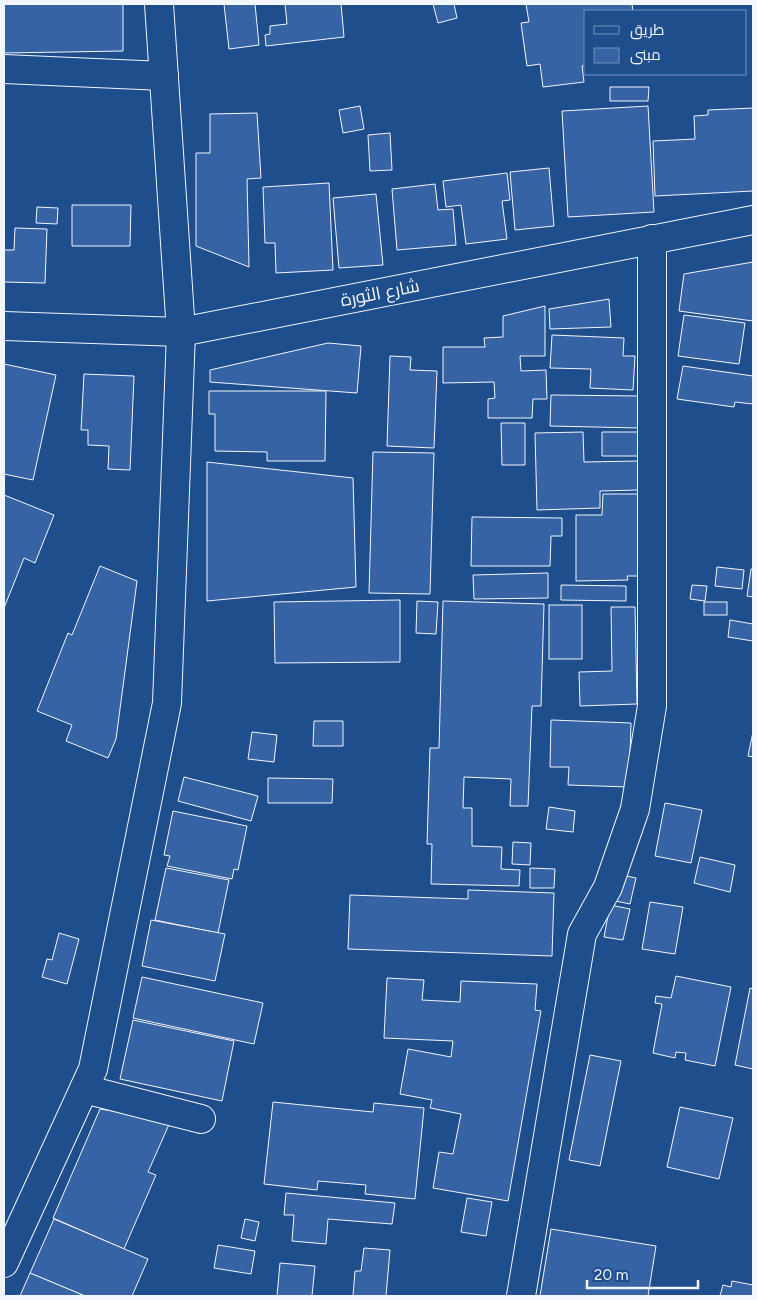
<svg xmlns="http://www.w3.org/2000/svg" width="757" height="1300" viewBox="0 0 757 1300" font-family="Figtree,Cairo,sans-serif">
<style>
.building{fill:#3563a3;stroke:#f2f6ff}
.lines{fill:none;stroke-linecap:round;stroke-linejoin:round}
.minor-casing{stroke:#f2f6ff;stroke-width:30}
.tertiary-casing{stroke:#f2f6ff;stroke-width:30}
.secondary-casing{stroke:#f2f6ff;stroke-width:30}
.minor{stroke:#1f4e8c;stroke-width:28}
.tertiary{stroke:#1f4e8c;stroke-width:28}
.secondary{stroke:#1f4e8c;stroke-width:28}
.labels{text-anchor:middle;stroke-width:4;stroke-linejoin:round;paint-order:stroke}
.street-label{font-size:18px;fill:#f2f6ff;stroke:#1f4e8c}
</style>
<rect width="100%" height="100%" fill="#1f4e8c"/>
<g class="building">
<path d="M4,4H123V51L4,53Z"/>
<path d="M224,4H255L259,45L229,49Z"/>
<path d="M285,4H341L344,37L266,46L265,35L270,34V26L287,24Z"/>
<path d="M433,4H454L457,18L438,23Z"/>
<path d="M526,4H632L633,11H586V65L582,66L584,82L543,87L540,64L527,66L521,23L529,22Z"/>
<path d="M610,87H649L648,101H610Z"/>
<path d="M360,106L364,129L343,133L339,110Z"/>
<path d="M648,106L654,212L568,217L562,111Z"/>
<path d="M753,108V191L655,196L653,141L695,139L694,116L708,115V110Z"/>
<path d="M257,113L261,178L247,179L249,267L196,246V153H210V114Z"/>
<path d="M390,133L392,170L370,171L368,135Z"/>
<path d="M549,168L554,226L515,230L510,172Z"/>
<path d="M507,173L510,200L502,201L507,239L466,244L461,205L446,207L443,181Z"/>
<path d="M329,183L333,270L276,273L275,243H265L263,187Z"/>
<path d="M435,184L438,210L453,209L456,245L397,250L392,189Z"/>
<path d="M376,194L383,265L339,268L333,198Z"/>
<path d="M72,205H131L130,246H72Z"/>
<path d="M37,207L58,208L57,224L36,223Z"/>
<path d="M15,228L47,229L45,283L4,282V250H14Z"/>
<path d="M753,262V321L679,311L684,274Z"/>
<path d="M609,299L611,327L550,329L549,309Z"/>
<path d="M545,306V356H520L521,371L546,370L547,399H533L532,418H488V399L495,398L494,382L443,383V347H485L484,338L503,337V316Z"/>
<path d="M684,315L745,323L739,364L678,356Z"/>
<path d="M552,335L624,338L623,356H635L633,390L590,388L591,369L550,368Z"/>
<path d="M328,343L361,346L357,393L210,382V370Z"/>
<path d="M390,356L411,357L410,370L437,371L434,448L387,446Z"/>
<path d="M4,364L56,375L33,480L4,474Z"/>
<path d="M683,366L753,376V404L735,402L734,407L677,399Z"/>
<path d="M84,374L134,376L130,470L108,469L109,446L88,445V430H81Z"/>
<path d="M209,391H326L325,461H267V452L215,451V414H209Z"/>
<path d="M551,395L640,396L639,428L550,426Z"/>
<path d="M501,423H525V465H502Z"/>
<path d="M583,432L584,462L638,461V490L600,491V508L537,510L535,433Z"/>
<path d="M602,432H638L639,456H602Z"/>
<path d="M373,452L434,453L430,594L369,593Z"/>
<path d="M207,462L353,478L356,587L207,601Z"/>
<path d="M603,494H642V576H627L628,580L576,581V515H602Z"/>
<path d="M4,495L54,515L35,563L24,558L4,608Z"/>
<path d="M472,517L562,518V536H551L550,566H471Z"/>
<path d="M100,566L137,581L116,739L108,758L66,741L72,725L37,711L68,633L72,635Z"/>
<path d="M717,567L744,570L742,589L715,586Z"/>
<path d="M751,569H753V597L747,596Z"/>
<path d="M548,573V598L474,599L473,575Z"/>
<path d="M561,585L626,586V601L561,600Z"/>
<path d="M692,585L707,586L705,601L690,599Z"/>
<path d="M400,600V662L275,663L274,602Z"/>
<path d="M417,601L438,602L436,634L416,633Z"/>
<path d="M443,601L544,604L541,706H532L528,806H510L511,779L464,777L463,808H472V846L502,847L501,869L520,870L519,886L431,884L432,844H427L430,748H439Z"/>
<rect x="704" y="602" width="23" height="13"/>
<rect x="549" y="605" width="33" height="54"/>
<path d="M611,607H635L637,704L580,706L579,672L612,671Z"/>
<path d="M730,620L753,624V641L728,637Z"/>
<path d="M551,720L631,723L629,787L568,785L569,767H550Z"/>
<path d="M314,721H343V746H313Z"/>
<path d="M252,732L277,735L274,762L248,759Z"/>
<path d="M753,732V757L748,756Z"/>
<path d="M184,777L258,796L251,821L178,801Z"/>
<path d="M268,778L333,779L332,803H268Z"/>
<path d="M665,803L702,810L691,863L655,856Z"/>
<path d="M549,807L575,811L573,832L546,829Z"/>
<path d="M173,811L247,826L238,870L234,869L232,879L167,866L170,856L164,855Z"/>
<path d="M513,842L531,843L530,865L512,864Z"/>
<path d="M700,857L735,865L730,892L694,883Z"/>
<path d="M166,868L229,880L218,933L155,920Z"/>
<path d="M530,868L555,869L554,888H530Z"/>
<path d="M617,874L636,878L630,904L611,900Z"/>
<path d="M468,890L554,893L552,956L348,949L350,895L468,899Z"/>
<path d="M650,902L683,907L675,954L642,949Z"/>
<path d="M610,905L630,909L623,940L604,937Z"/>
<path d="M151,920L225,934L215,981L142,966Z"/>
<path d="M59,933L79,939L67,984L42,977L47,959L52,960Z"/>
<path d="M676,976L731,987L715,1066L685,1060L686,1053L676,1052L675,1058L653,1053L662,1004L655,1003L656,996L671,998Z"/>
<path d="M142,977L263,1003L254,1044L133,1018Z"/>
<path d="M387,978L424,980L422,1000L460,1002L461,981L537,984L535,1010L541,1011L508,1201L433,1188L439,1152L453,1154L461,1114L430,1108L432,1100L400,1094L408,1049L451,1057L453,1041L384,1038Z"/>
<path d="M750,988L753,989V1069L735,1065Z"/>
<path d="M133,1020L234,1041L222,1101L120,1079Z"/>
<path d="M590,1055L621,1061L600,1166L569,1160Z"/>
<path d="M273,1102L373,1112L374,1103L424,1108L415,1199L365,1194L366,1185L318,1181L317,1190L264,1184Z"/>
<path d="M680,1107L733,1118L719,1179L667,1167Z"/>
<path d="M100,1109L171,1120L148,1172L156,1175L124,1249L53,1218Z"/>
<path d="M286,1193L395,1203L392,1224L328,1219L326,1244L292,1241L294,1215H284Z"/>
<path d="M467,1198L492,1202L486,1236L461,1232Z"/>
<path d="M54,1219L148,1259L132,1296H85L30,1273Z"/>
<path d="M245,1219L259,1222L255,1241L241,1238Z"/>
<path d="M551,1229L656,1246L648,1296H540Z"/>
<path d="M218,1245L255,1251L251,1274L214,1268Z"/>
<path d="M364,1248L390,1250L386,1296H353L355,1271H361Z"/>
<path d="M280,1263L315,1266L312,1296H277Z"/>
<path d="M30,1273L85,1296H20Z"/>
<path d="M732,1281L753,1285V1296H720L723,1285L731,1287Z"/>
</g>
<g class="lines">
<defs>
<g id="minor">
<path d="M159,4L181,332"/>
<path d="M4,69L164,76"/>
<path d="M84,1089L201,1119"/>
<path d="M521,1296L582,934L608,887L635,809L652,706V239"/>
</g>
<path id="tertiary" d="M4,1263L93,1069L167,703L181,332"/>
<path id="secondary" d="M4,326L181,332L753,220"/>
</defs>
<use href="#minor" class="minor-casing"/>
<use href="#tertiary" class="tertiary-casing"/>
<use href="#secondary" class="secondary-casing"/>
<use href="#minor" class="minor"/>
<use href="#tertiary" class="tertiary"/>
<use href="#secondary" class="secondary"/>
</g>
<g class="labels">
<g class="street-label">
<text transform="translate(380 293) rotate(-11)" y="6">شارع الثورة</text>
</g>
</g>
<rect width="757" height="1300" fill="none" stroke="#f2f6ff" stroke-width="10"/>
<rect x="584" y="10" width="162" height="65" fill="#1f4e8c" stroke="#7391ba"/>
<rect x="594" y="26" width="25" height="8" fill="#1f4e8c" stroke="#7391ba"/>
<text x="630" y="35" font-size="15" fill="#f2f6ff">طريق</text>
<rect x="594" y="48" width="25" height="15" fill="#3563a3" stroke="#7391ba"/>
<text x="630" y="60" font-size="15" fill="#f2f6ff">مبنى</text>
<path d="M587 1280v8h111v-8" fill="none" stroke="#f2f6ff" stroke-width="2.5"/>
<text x="594" y="1280" font-size="15" fill="#f2f6ff" stroke="#1f4e8c" stroke-width="4" paint-order="stroke">20 m</text>
</svg>
